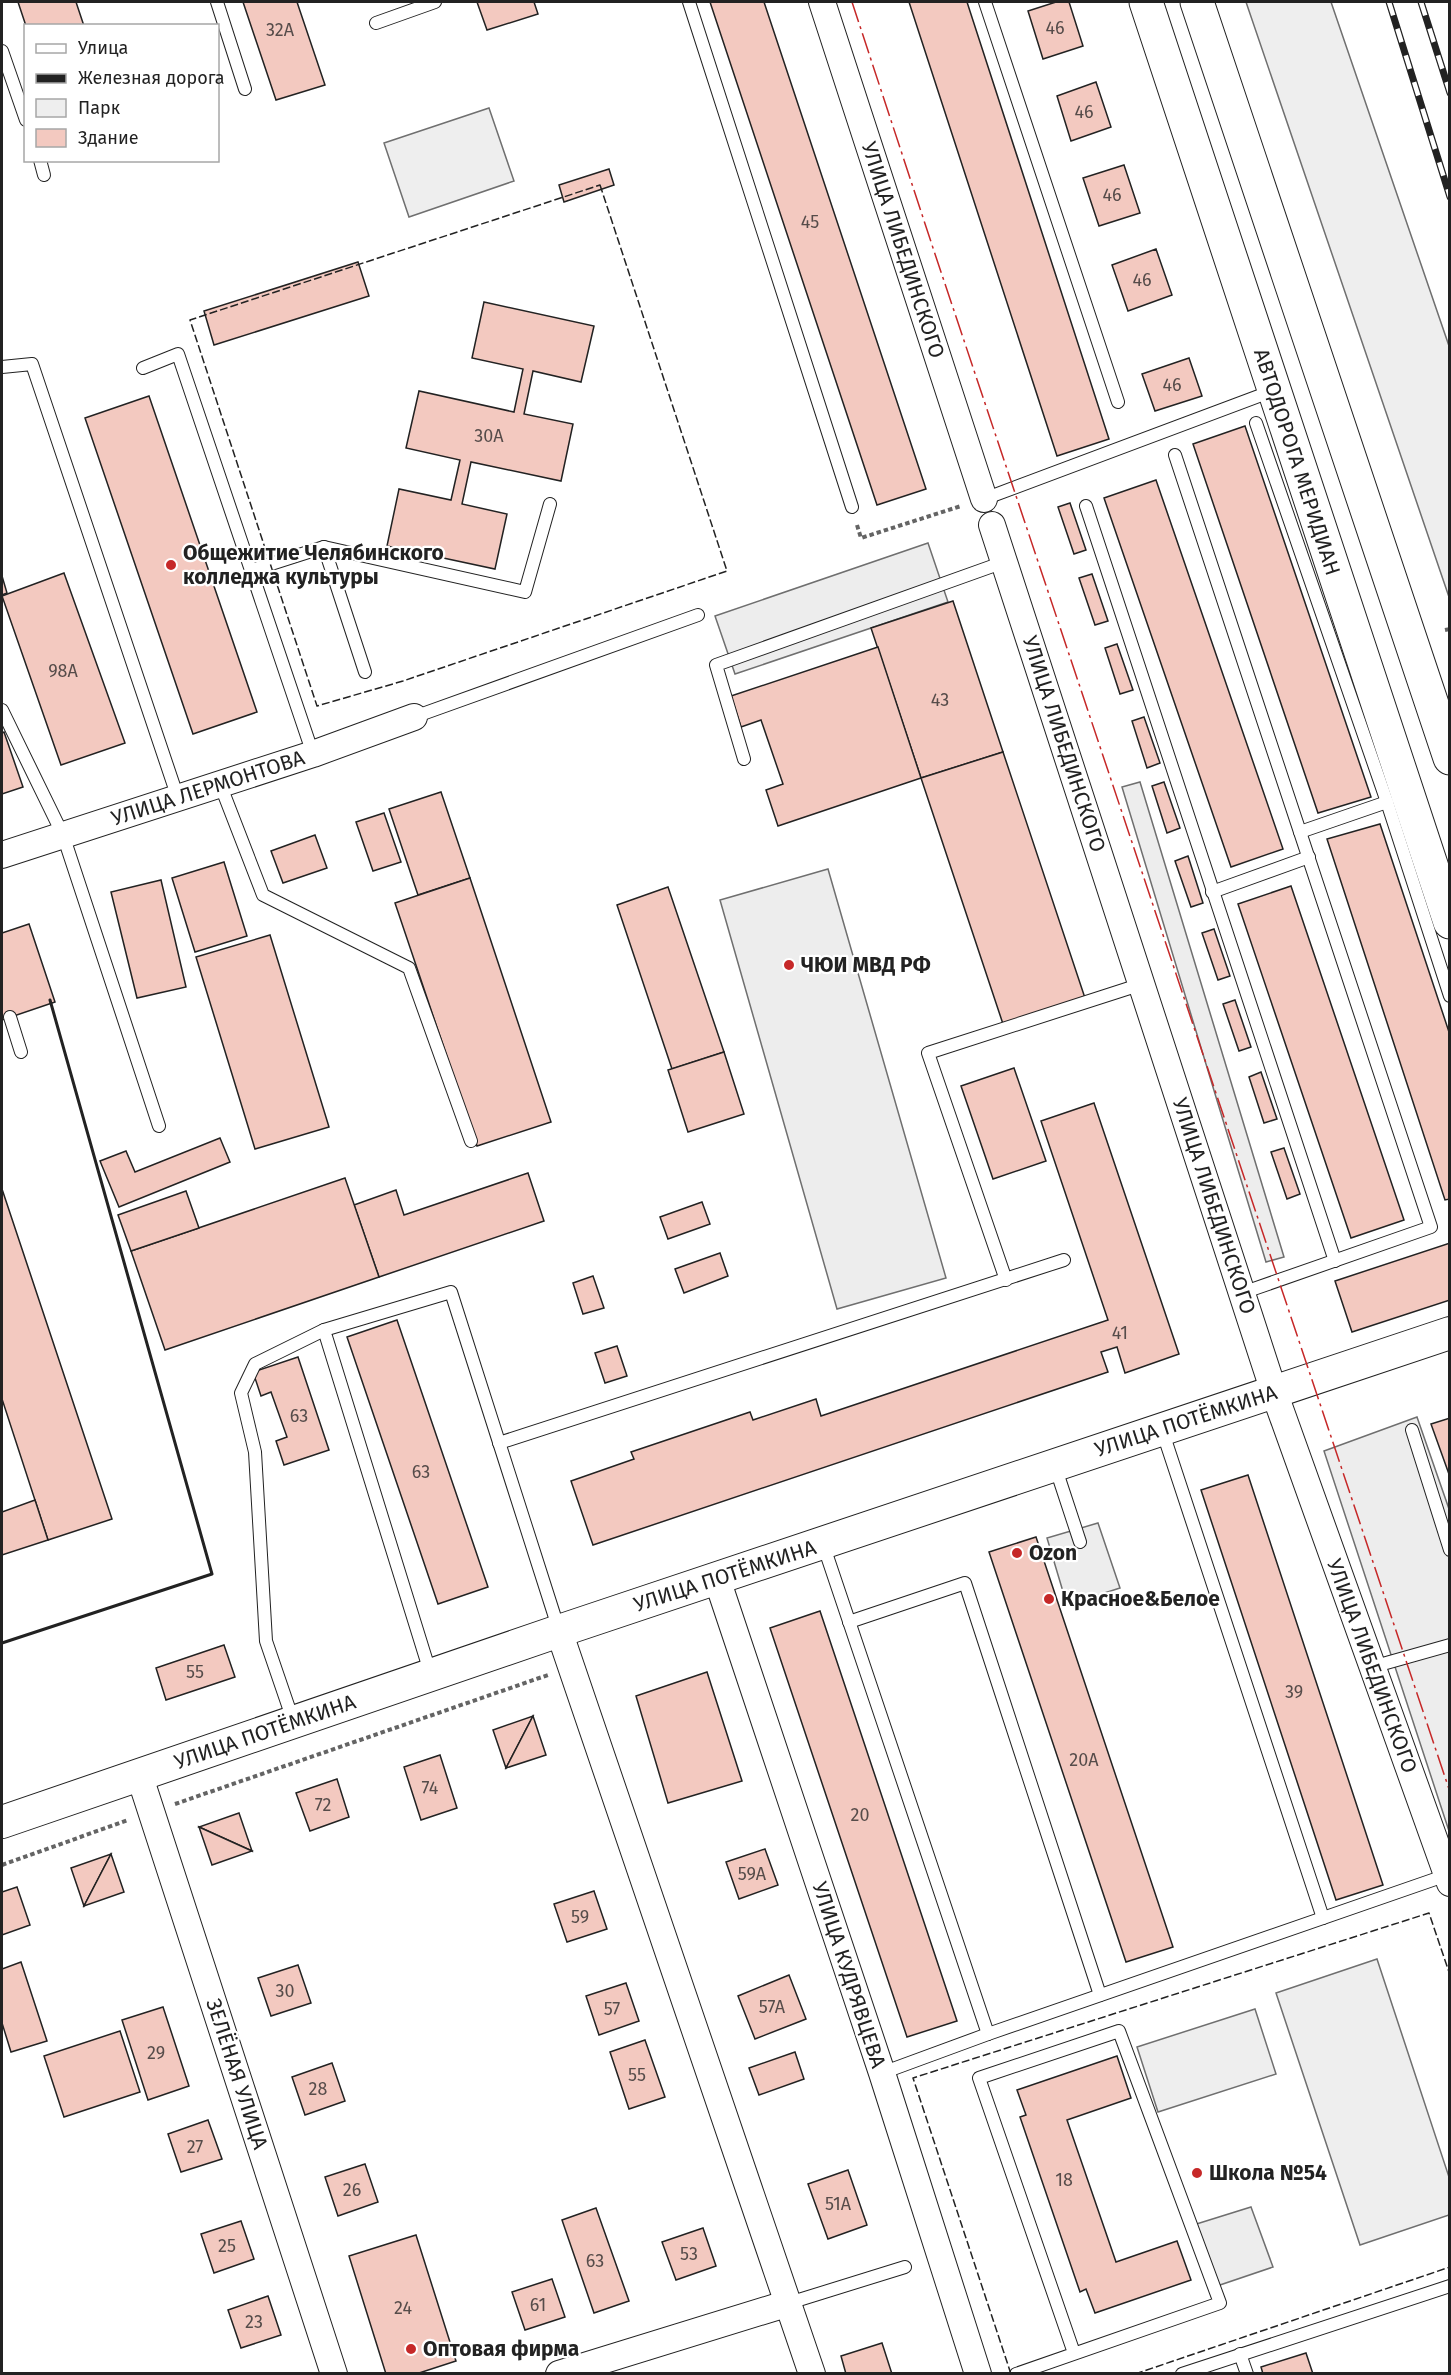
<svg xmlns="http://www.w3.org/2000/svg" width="1451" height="2375" viewBox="0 0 1451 2375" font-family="'Fira Sans',sans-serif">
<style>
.green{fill:#eee;stroke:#6f6f6f;stroke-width:1.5}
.parking{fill:#ededed;stroke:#6f6f6f;stroke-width:1.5}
.building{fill:#f3c9c0;stroke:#222;stroke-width:1.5}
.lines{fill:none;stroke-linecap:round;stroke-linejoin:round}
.service-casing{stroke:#222;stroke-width:14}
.minor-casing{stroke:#222;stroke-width:28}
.tertiary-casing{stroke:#222;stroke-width:34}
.primary-casing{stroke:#222;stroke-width:35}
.path{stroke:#646464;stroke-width:4;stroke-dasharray:4.5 3;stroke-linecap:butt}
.service{stroke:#fff;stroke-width:12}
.minor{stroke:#fff;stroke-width:26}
.tertiary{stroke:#fff;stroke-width:32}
.primary{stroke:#fff;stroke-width:33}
.rail-casing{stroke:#222;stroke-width:7}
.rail{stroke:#fff;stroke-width:4.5;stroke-dasharray:14;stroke-linecap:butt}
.fence{stroke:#222;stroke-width:1.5;stroke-dasharray:8 3;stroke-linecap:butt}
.wall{stroke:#222;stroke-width:3}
.power{stroke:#c62828;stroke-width:1.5;stroke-dasharray:21 4.5 3 4.5;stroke-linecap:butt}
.poi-dot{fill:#c62828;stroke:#fff;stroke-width:2}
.labels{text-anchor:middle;stroke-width:4.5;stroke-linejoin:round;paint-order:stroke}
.number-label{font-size:18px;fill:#564c4a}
.street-label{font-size:21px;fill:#222;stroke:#fff}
.poi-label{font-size:21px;font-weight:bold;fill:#222;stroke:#fff;text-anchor:start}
</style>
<rect width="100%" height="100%" fill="#fff"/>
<g class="green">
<path d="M1246,2H1331L1449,346V597Z"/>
<path d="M489,108L514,181L409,217L384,143Z"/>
<path d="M1377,1959L1449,2177V2215L1360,2245L1276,1993Z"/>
<path d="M1255,2009L1276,2074L1158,2112L1137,2047Z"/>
</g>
<g class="parking">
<path d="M928,543L948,602L735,674L715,616Z"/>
<path d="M1140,782L1284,1257L1266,1262L1122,787Z"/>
<path d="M828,869L946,1278L837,1309L720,900Z"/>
<path d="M1417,1417L1449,1509V1831L1324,1451Z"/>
<path d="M1098,1523L1120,1588L1067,1605L1047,1538Z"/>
<path d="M1251,2207L1273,2267L1214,2287L1190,2226Z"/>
</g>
<g class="building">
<path d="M18,2H76L84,26H26Z"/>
<path d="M243,2H297L325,85L276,100Z"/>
<path d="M477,2H534L538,14L487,30Z"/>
<path d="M710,2H764L926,489L877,505Z"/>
<path d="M909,2H967L1109,439L1057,456Z"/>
<path d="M1056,2H1069L1083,46L1043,59L1028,11Z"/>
<path d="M1096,82L1111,127L1071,141L1057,96Z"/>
<path d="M1124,165L1140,213L1099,226L1083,178Z"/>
<path d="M609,169L614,185L564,202L559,185Z"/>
<path d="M1156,249L1172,295L1128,311L1112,265Z"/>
<path d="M358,262L369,296L214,345L204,311Z"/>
<path d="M484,302L594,326L581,382L533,371L524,414L573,424L561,481L471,462L462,504L507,514L495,569L387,546L399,489L451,500L460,460L406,448L419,391L514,412L523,369L472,358Z"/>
<path d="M1189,358L1202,396L1155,411L1142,374Z"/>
<path d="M149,396L257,712L193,734L85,418Z"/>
<path d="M1245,426L1371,797L1318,813L1193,444Z"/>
<path d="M1156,480L1283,849L1231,867L1104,498Z"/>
<path d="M1070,503L1086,550L1074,554L1058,507Z"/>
<path d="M64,573L125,743L61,765L2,596Z"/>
<path d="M1092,574L1108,621L1095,625L1079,578Z"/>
<path d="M2,576L7,593L2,595Z"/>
<path d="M953,601L1003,752L921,778L871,628Z"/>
<path d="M1117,644L1133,690L1120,694L1105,648Z"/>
<path d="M878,647L921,778L778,826L766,790L783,784L761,720L741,727L731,696Z"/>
<path d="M1144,717L1160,763L1147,768L1132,721Z"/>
<path d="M4,732L23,787L2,794V733Z"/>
<path d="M1003,752L1085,998L1003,1024L921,778Z"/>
<path d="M1164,782L1180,828L1167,833L1152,786Z"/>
<path d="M441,792L470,878L418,895L389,809Z"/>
<path d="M384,813L401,862L373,871L356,822Z"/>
<path d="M1380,824L1450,1035V1199L1445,1200L1327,839Z"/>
<path d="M315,835L327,868L283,883L271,851Z"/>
<path d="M1188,856L1203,903L1191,907L1175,861Z"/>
<path d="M224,862L247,936L195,952L172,878Z"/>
<path d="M470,878L551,1122L477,1146L395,903Z"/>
<path d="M161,880L186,987L137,998L111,892Z"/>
<path d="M1291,886L1404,1220L1351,1238L1238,904Z"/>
<path d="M668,887L724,1052L672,1069L617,905Z"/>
<path d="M29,924L55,1002L2,1020V933Z"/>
<path d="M1214,929L1230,976L1218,980L1202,933Z"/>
<path d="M270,935L329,1127L255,1149L196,957Z"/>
<path d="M1235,1000L1251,1047L1239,1051L1223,1004Z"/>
<path d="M724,1052L744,1114L688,1132L668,1070Z"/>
<path d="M1014,1068L1046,1161L993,1179L961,1086Z"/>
<path d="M1261,1072L1277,1119L1264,1123L1249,1077Z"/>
<path d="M1094,1103L1179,1354L1125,1373L1117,1347L1101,1352L1108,1372L593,1545L571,1481L634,1459L631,1452L750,1412L753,1420L816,1399L821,1416L1108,1320L1041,1121Z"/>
<path d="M220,1138L230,1162L119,1207L100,1161L126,1151L135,1172Z"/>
<path d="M1284,1148L1300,1194L1287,1199L1271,1152Z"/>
<path d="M528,1173L544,1221L379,1277L354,1205L396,1190L404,1215Z"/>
<path d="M345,1178L379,1277L165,1350L131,1251Z"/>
<path d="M2,1189L112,1519L48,1540L2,1399Z"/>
<path d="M186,1191L199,1228L131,1251L118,1215Z"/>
<path d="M702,1202L710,1224L668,1239L660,1217Z"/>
<path d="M1450,1243V1300L1352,1332L1335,1281Z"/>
<path d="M720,1253L728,1276L684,1293L675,1269Z"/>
<path d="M593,1276L604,1308L583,1314L573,1283Z"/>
<path d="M397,1320L488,1587L438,1604L347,1337Z"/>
<path d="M617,1346L627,1376L605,1383L595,1353Z"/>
<path d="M298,1357L329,1450L284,1465L276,1441L287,1437L271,1392L261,1396L253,1372Z"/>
<path d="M1450,1418V1477L1431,1424Z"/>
<path d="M1248,1475L1383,1885L1336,1900L1201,1490Z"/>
<path d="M35,1500L48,1540L2,1555V1512Z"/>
<path d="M1036,1537L1173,1947L1126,1962L989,1552Z"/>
<path d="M820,1611L957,2021L907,2037L770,1628Z"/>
<path d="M224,1645L235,1677L166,1700L156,1668Z"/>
<path d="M707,1672L742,1781L668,1803L636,1696Z"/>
<path d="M533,1716L506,1768L493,1730Z"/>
<path d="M533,1716L546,1755L506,1768Z"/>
<path d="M440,1755L457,1808L421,1820L404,1767Z"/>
<path d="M337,1779L349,1817L310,1831L296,1793Z"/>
<path d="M239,1813L252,1851L199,1827Z"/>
<path d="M199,1827L252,1851L212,1865Z"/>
<path d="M765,1849L778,1885L739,1899L726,1862Z"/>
<path d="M111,1854L84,1906L71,1868Z"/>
<path d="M111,1854L124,1892L84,1906Z"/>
<path d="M17,1887L30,1925L2,1935V1892Z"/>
<path d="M594,1891L607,1929L567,1942L554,1904Z"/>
<path d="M21,1962L47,2041L11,2052L2,2023V1969Z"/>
<path d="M298,1965L311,2003L271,2016L258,1978Z"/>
<path d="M789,1975L806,2019L755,2039L738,1996Z"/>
<path d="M626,1983L639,2021L599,2035L586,1996Z"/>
<path d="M163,2007L189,2086L148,2100L122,2020Z"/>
<path d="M120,2031L140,2092L64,2117L44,2056Z"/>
<path d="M645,2040L665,2097L629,2109L610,2052Z"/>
<path d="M795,2052L804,2079L759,2095L749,2068Z"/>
<path d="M1117,2056L1131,2098L1067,2120L1116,2262L1177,2241L1191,2280L1095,2313L1086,2289L1080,2292L1020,2117L1026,2115L1017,2090Z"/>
<path d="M332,2063L345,2101L305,2115L292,2077Z"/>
<path d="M208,2120L222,2159L181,2172L168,2134Z"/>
<path d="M365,2164L378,2202L338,2216L325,2177Z"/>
<path d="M848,2170L867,2225L828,2239L808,2184Z"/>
<path d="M596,2208L629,2301L594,2313L562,2220Z"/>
<path d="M241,2221L254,2259L214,2273L201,2234Z"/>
<path d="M703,2228L716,2266L676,2280L662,2242Z"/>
<path d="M416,2235L456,2361L416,2374H386L349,2256Z"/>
<path d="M552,2279L565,2317L525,2330L512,2292Z"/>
<path d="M268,2296L281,2335L241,2348L228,2310Z"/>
<path d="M882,2343L892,2374H846L841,2356Z"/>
<path d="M1306,2353L1313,2374H1263L1261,2367Z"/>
</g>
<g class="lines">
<defs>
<g id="service">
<path d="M217,2L245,89"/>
<path d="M689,2L852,507"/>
<path d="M985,2L1118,402"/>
<path d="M376,23L435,2"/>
<path d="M2,51L26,120"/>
<path d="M40,160L44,175"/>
<path d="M2,367L32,364L178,798"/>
<path d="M143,368L178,354L313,754"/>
<path d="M1256,423L1387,802L1450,996"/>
<path d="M1175,455L1431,1227L1242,1293"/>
<path d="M984,499L1272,391"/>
<path d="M1086,506L1335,1261"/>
<path d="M324,547L525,592L550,504"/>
<path d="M252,570L324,547L365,672"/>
<path d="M2,710L63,835L159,1126"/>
<path d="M414,717L698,615"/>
<path d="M744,759L716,665L1004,562"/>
<path d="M220,784L263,895L409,968L471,1141"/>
<path d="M1300,832L1387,802"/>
<path d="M1212,892L1309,857"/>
<path d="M10,1017L21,1052"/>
<path d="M1006,1280L928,1053L1142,984"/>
<path d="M1162,1430L1323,1918"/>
<path d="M1412,1430L1450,1550"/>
<path d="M499,1443L1064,1260"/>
<path d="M1055,1466L1080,1542"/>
<path d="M823,1544L988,2034"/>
<path d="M849,1622L965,1583L1100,1995"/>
<path d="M1372,1667L1450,1645"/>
<path d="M431,1675L324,1330L451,1292L559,1630"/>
<path d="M293,1720L266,1641L255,1452L241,1393L255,1364L324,1330"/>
<path d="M882,2073L988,2034L1447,1875"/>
<path d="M789,2303L905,2267"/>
<path d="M1240,2354L1247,2374"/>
<path d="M1016,2374L1220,2303L1119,2031L979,2078L1074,2353"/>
<path d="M1182,2374L1450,2286"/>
</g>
<g id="minor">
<path d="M822,2L984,499"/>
<path d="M992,525L1274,1392L1450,1883"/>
<path d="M2,855L313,754L414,717"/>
<path d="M717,1579L882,2073L978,2374"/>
<path d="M559,1631L812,2374"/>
<path d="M139,1774L334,2374"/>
<path d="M559,2374L789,2303"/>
</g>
<path id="tertiary" d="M2,1822L559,1631L1450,1333"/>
<g id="primary">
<path d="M1146,2L1450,922"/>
<path d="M1197,2L1450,758"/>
</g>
</defs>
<use href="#service" class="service-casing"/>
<use href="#minor" class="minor-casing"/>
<use href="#tertiary" class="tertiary-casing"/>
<use href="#primary" class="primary-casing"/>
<g class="path">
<path d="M857,525L861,538L961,506"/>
<path d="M1445,630L1450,629"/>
<path d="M175,1804L548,1675"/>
<path d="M2,1865L128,1820"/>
</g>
<use href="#service" class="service"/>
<use href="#minor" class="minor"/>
<use href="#tertiary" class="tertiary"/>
<use href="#primary" class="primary"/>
<defs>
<g id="rail">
<path d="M1389,2L1450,197"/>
<path d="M1421,2L1450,93"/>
</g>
</defs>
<use href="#rail" class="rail-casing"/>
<use href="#rail" class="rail"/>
<g class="fence">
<path d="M600,185L727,571L403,681L317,706L190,320Z"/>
<path d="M1011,2374L913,2078L1429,1913L1450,1975"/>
<path d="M1135,2374L1450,2267"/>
</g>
<path class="wall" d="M2,1643L212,1574L50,1000"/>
<path class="power" d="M852,2L935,254L1450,1792"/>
</g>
<g class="poi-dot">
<circle cx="171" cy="565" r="6"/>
<circle cx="789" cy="965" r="6"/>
<circle cx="1017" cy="1553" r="6"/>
<circle cx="1049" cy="1599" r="6"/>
<circle cx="1197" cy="2173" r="6"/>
<circle cx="411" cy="2349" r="6"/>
</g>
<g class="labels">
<g class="number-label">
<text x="1055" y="34">46</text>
<text x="280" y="36">32А</text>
<text x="1084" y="118">46</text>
<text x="1112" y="201">46</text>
<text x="810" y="228">45</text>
<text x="1142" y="286">46</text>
<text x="1172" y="391">46</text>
<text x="489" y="442">30А</text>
<text x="63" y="677">98А</text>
<text x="940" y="706">43</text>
<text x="1120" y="1339">41</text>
<text x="299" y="1422">63</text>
<text x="421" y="1478">63</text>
<text x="195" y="1678">55</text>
<text x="1294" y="1698">39</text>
<text x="1084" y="1766">20А</text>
<text x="430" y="1794">74</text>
<text x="323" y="1811">72</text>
<text x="860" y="1821">20</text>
<text x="752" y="1880">59А</text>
<text x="580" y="1923">59</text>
<text x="285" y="1997">30</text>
<text x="772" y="2013">57А</text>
<text x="612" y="2015">57</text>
<text x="156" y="2059">29</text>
<text x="637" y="2081">55</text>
<text x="318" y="2095">28</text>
<text x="195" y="2153">27</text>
<text x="1064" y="2186">18</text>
<text x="352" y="2196">26</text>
<text x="838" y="2210">51А</text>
<text x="227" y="2252">25</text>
<text x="689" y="2260">53</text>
<text x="595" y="2267">63</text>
<text x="538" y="2311">61</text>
<text x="403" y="2314">24</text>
<text x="254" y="2328">23</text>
</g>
<g class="street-label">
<text transform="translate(903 250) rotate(72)" y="7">УЛИЦА ЛИБЕДИНСКОГО</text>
<text transform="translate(1297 462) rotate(72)" y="7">АВТОДОРОГА МЕРИДИАН</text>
<text transform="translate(1064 744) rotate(72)" y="7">УЛИЦА ЛИБЕДИНСКОГО</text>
<text transform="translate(208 788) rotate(-18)" y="7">УЛИЦА ЛЕРМОНТОВА</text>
<text transform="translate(1214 1206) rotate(72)" y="7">УЛИЦА ЛИБЕДИНСКОГО</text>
<text transform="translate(1186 1421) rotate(-18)" y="7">УЛИЦА ПОТЁМКИНА</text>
<text transform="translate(725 1576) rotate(-18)" y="7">УЛИЦА ПОТЁМКИНА</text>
<text transform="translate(1372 1666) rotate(70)" y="7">УЛИЦА ЛИБЕДИНСКОГО</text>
<text transform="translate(265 1732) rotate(-19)" y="7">УЛИЦА ПОТЁМКИНА</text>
<text transform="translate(849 1975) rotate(72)" y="7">УЛИЦА КУДРЯВЦЕВА</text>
<text transform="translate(237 2074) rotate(72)" y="7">ЗЕЛЁНАЯ УЛИЦА</text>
</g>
<g class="poi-label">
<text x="183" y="560">Общежитие Челябинского<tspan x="183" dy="24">колледжа культуры</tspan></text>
<text x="801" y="972">ЧЮИ МВД РФ</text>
<text x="1029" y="1560">Ozon</text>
<text x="1061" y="1606">Красное&amp;Белое</text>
<text x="1209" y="2180">Школа №54</text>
<text x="423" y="2356">Оптовая фирма</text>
</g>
</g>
<rect width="1451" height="2375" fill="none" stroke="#222222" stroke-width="6"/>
<rect x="24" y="24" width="195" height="138" fill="#ffffff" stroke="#a7a7a7" stroke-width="1.5"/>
<rect x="36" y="44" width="30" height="9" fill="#ffffff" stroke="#a7a7a7" stroke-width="1.5"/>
<text x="78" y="54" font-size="18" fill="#222222">Улица</text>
<rect x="36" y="74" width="30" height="9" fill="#222222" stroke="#a7a7a7" stroke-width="1.5"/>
<text x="78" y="84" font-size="18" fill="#222222">Железная дорога</text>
<rect x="36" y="99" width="30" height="18" fill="#eeeeee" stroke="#a7a7a7" stroke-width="1.5"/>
<text x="78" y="114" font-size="18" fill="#222222">Парк</text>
<rect x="36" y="129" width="30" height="18" fill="#f3c9c0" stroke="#a7a7a7" stroke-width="1.5"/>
<text x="78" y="144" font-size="18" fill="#222222">Здание</text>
</svg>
